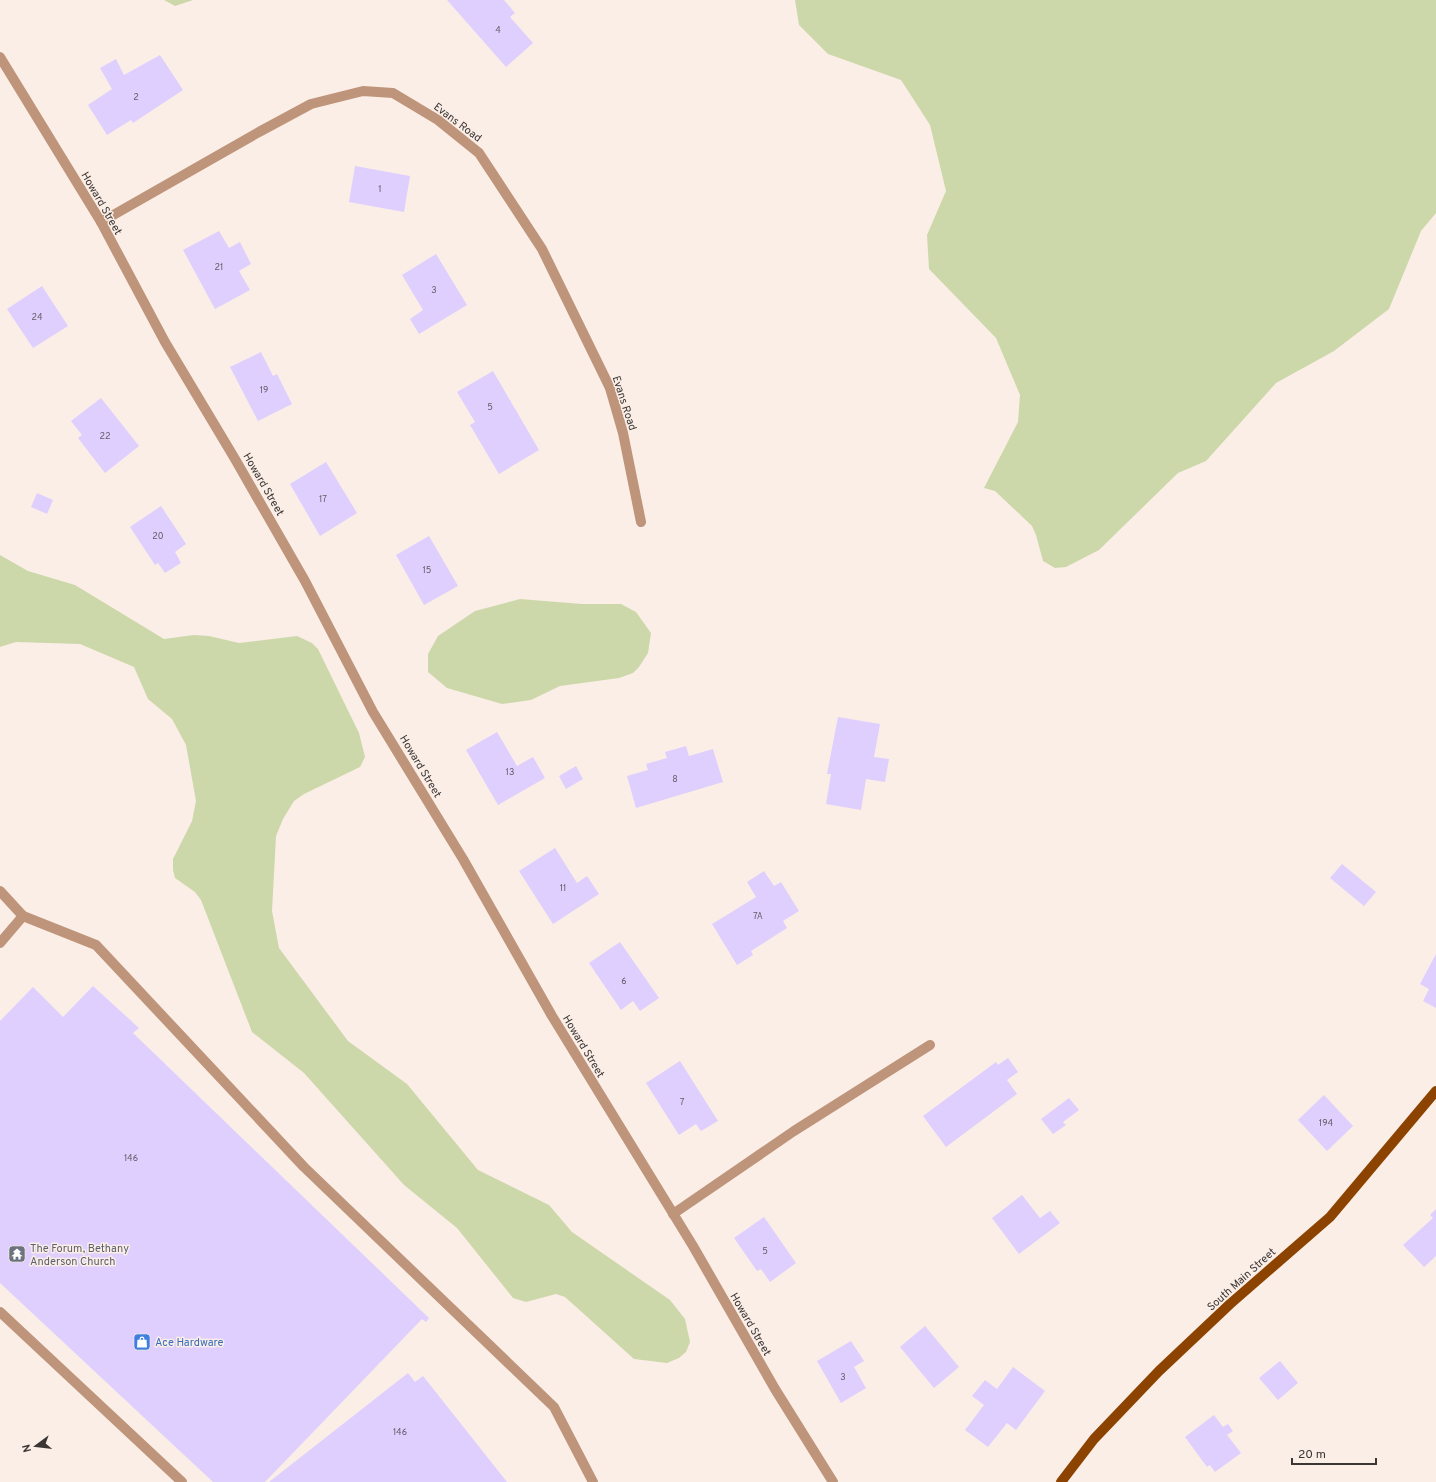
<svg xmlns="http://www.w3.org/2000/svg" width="1436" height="1482" viewBox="0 0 1436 1482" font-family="Overpass,sans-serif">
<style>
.green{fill:#cdd8aa}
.building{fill:#dfcffe}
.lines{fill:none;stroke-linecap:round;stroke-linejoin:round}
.service{stroke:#be947a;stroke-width:10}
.minor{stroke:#be947a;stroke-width:10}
.primary{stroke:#8d4300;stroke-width:10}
.labels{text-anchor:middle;stroke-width:3;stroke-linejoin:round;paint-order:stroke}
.number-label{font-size:9px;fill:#645c66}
.street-label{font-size:11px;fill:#3b3633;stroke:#fbeee7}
.worship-label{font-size:11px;fill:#5b616d;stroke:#fbeee7;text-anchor:start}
.shop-label{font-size:11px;fill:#366cbe;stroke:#fbeee7;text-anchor:start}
</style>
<rect width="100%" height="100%" fill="#fbeee7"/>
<g class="green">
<path d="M164,0H193L175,6Z"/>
<path d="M795,0H1436V213L1421,231L1389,309L1334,351L1276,383L1206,461L1178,473L1099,550L1066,567L1055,568L1043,561L1036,535L1032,526L995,491L984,488L1018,422L1020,395L996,338L929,269L927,235L946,191L930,125L901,80L828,54L799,25Z"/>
<path d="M0,555L28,571L75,585L164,639L194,635L209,636L239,643L297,636L312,643L318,649L359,733L365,757L360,767L304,794L294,801L283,819L276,836L272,911L279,948L348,1041L407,1084L478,1170L549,1205L572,1232L670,1300L685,1319L690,1342L686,1352L679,1358L667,1363L634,1359L565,1297L556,1294L526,1302L513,1298L457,1228L404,1185L304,1073L252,1032L201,900L195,892L175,878L173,870V859L192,821L196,801L186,745L172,719L148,699L134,667L80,644L16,642L0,647Z"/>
<path d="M520,599L582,604H621L636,612L651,633L648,653L639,667L633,673L619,678L560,686L531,700L502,704L447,688L428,672V654L438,636L475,611Z"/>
</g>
<g class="building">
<path d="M447,0H504L515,13L510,17L533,43L506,67Z"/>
<path d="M160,55L183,90L133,123L131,120L107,135L88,105L112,89L100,68L116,59L124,75Z"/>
<path d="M355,166L410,176L404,212L349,202Z"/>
<path d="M219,231L229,248L240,242L251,264L239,271L250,290L215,309L183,250Z"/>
<path d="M436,254L467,305L419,334L410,319L423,310L402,275Z"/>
<path d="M42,286L68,326L33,348L7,309Z"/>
<path d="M261,352L273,376L277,374L292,404L258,421L230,367Z"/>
<path d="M493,371L539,450L499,474L470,425L475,422L457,392Z"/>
<path d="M101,398L139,446L105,473L78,438L82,435L71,421Z"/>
<path d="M326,462L357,513L320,536L290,484Z"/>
<path d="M37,493L53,500L47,514L31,507Z"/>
<path d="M161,506L186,544L175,552L181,563L165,573L158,563L155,565L130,527Z"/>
<path d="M429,536L458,586L424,605L396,555Z"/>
<path d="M838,717L880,724L874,757L889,759L885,782L866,779L861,810L826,804L831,774H827Z"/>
<path d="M497,732L517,766L533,757L545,778L498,805L466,750Z"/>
<path d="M686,746L689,756L713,749L723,782L636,808L627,776L648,770L646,764L667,758L665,752Z"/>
<path d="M576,766L583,779L566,789L559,776Z"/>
<path d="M555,848L577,883L587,876L599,894L553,924L519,871Z"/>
<path d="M1342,864L1376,892L1364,906L1330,878Z"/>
<path d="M764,871L774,886L781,882L799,911L783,921L787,928L751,951L753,955L737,965L712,924L756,897L747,882Z"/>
<path d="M620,942L659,998L640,1011L633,1001L621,1010L589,963Z"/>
<path d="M1436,954V1008L1423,1001L1429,989L1420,984Z"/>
<path d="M93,986L139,1028L133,1033L429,1318L426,1322L422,1319L265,1482H213L0,1283V1021L33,987L63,1017Z"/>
<path d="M1008,1058L1018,1072L1007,1080L1017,1094L946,1147L923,1116L996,1062L998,1065Z"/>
<path d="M680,1061L718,1121L701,1131L696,1124L679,1135L646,1083Z"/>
<path d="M1324,1095L1353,1126L1327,1151L1298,1120Z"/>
<path d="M1069,1098L1079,1110L1063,1122L1066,1125L1053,1134L1041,1119Z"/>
<path d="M1022,1195L1040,1218L1050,1211L1060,1223L1019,1254L992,1218Z"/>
<path d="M1436,1209V1256L1424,1267L1403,1245L1433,1218L1430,1215Z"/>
<path d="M764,1217L796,1263L770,1282L761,1269L757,1271L734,1238Z"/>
<path d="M925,1326L959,1367L934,1388L900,1347Z"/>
<path d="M851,1341L864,1361L854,1367L866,1388L841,1403L817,1361Z"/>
<path d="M1280,1361L1298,1383L1278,1400L1259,1378Z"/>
<path d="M1013,1367L1045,1391L1016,1430L1007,1423L988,1447L965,1430L984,1405L972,1396L985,1380L997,1389Z"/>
<path d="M408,1373L415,1382L423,1376L507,1482H269Z"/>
<path d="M1214,1415L1223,1427L1228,1424L1233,1431L1227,1435L1241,1453L1215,1472L1210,1465L1207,1467L1185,1437Z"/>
</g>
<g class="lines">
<g class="service">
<path d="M0,891L23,916L0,943"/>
<path d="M23,916L96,945L304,1167L554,1407L593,1482"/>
<path d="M0,1312L182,1482"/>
</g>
<g class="minor">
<path d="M0,57L101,222L165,342L235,459L305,581L373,712L463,859L552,1016L693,1246L775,1389L833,1482"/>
<path d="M101,222L259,132L311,104L363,91L393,93L438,120L479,153L542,249L610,388L623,433L641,522"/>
<path d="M673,1214L794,1131L930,1045"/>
</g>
<path class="primary" d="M1061,1482L1094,1439L1159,1371L1230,1304L1330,1217L1436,1091"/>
</g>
<defs>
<symbol id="temple-square" viewBox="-11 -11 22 22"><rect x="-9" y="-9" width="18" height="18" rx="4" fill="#6b7280" stroke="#fbeee7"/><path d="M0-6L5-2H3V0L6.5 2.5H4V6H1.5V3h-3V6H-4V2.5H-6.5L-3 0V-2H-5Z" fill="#fff"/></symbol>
<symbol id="shop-square" viewBox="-11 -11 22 22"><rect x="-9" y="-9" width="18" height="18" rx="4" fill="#3f7fe0" stroke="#fbeee7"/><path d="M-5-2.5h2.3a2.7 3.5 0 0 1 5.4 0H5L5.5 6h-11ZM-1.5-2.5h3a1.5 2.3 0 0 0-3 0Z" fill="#fff"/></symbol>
</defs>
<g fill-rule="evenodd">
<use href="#temple-square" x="7" y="1244" width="20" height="20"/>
<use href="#shop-square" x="132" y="1332" width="20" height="20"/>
</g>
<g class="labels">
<g class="number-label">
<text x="498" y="33">4</text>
<text x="136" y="100">2</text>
<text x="380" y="192">1</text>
<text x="219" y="270">21</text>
<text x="434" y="293">3</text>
<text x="37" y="320">24</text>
<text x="264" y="393">19</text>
<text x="490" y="410">5</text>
<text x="105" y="439">22</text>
<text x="323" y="502">17</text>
<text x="158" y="539">20</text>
<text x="427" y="573">15</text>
<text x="510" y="775">13</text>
<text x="675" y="782">8</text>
<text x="563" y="891">11</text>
<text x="758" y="919">7A</text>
<text x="624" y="984">6</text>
<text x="682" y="1105">7</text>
<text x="1326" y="1126">194</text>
<text x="131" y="1161">146</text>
<text x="765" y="1254">5</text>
<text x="843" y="1380">3</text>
<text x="400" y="1435">146</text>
</g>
<g class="street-label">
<text transform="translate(458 122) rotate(37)" y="4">Evans Road</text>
<text transform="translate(102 203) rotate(60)" y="4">Howard Street</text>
<text transform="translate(625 403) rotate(72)" y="4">Evans Road</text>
<text transform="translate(264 484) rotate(60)" y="4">Howard Street</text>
<text transform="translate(421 766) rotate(59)" y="4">Howard Street</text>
<text transform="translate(584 1046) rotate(59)" y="4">Howard Street</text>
<text transform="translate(1241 1279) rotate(-42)" y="4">South Main Street</text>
<text transform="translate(751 1324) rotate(60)" y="4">Howard Street</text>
</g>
<g class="worship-label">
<text x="30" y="1252">The Forum, Bethany<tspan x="30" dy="13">Anderson Church</tspan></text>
</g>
<g class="shop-label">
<text x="155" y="1346">Ace Hardware</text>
</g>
</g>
<g transform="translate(36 1446) rotate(255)" stroke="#fbeee7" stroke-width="3" paint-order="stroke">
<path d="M0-3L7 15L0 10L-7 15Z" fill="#3b3633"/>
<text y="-6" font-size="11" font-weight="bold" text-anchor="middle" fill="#3b3633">N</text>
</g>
<path d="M1292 1458v6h84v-6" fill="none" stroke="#3b3633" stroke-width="2"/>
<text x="1298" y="1458" font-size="12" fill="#3b3633" stroke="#fbeee7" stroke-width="3" paint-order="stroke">20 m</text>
</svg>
